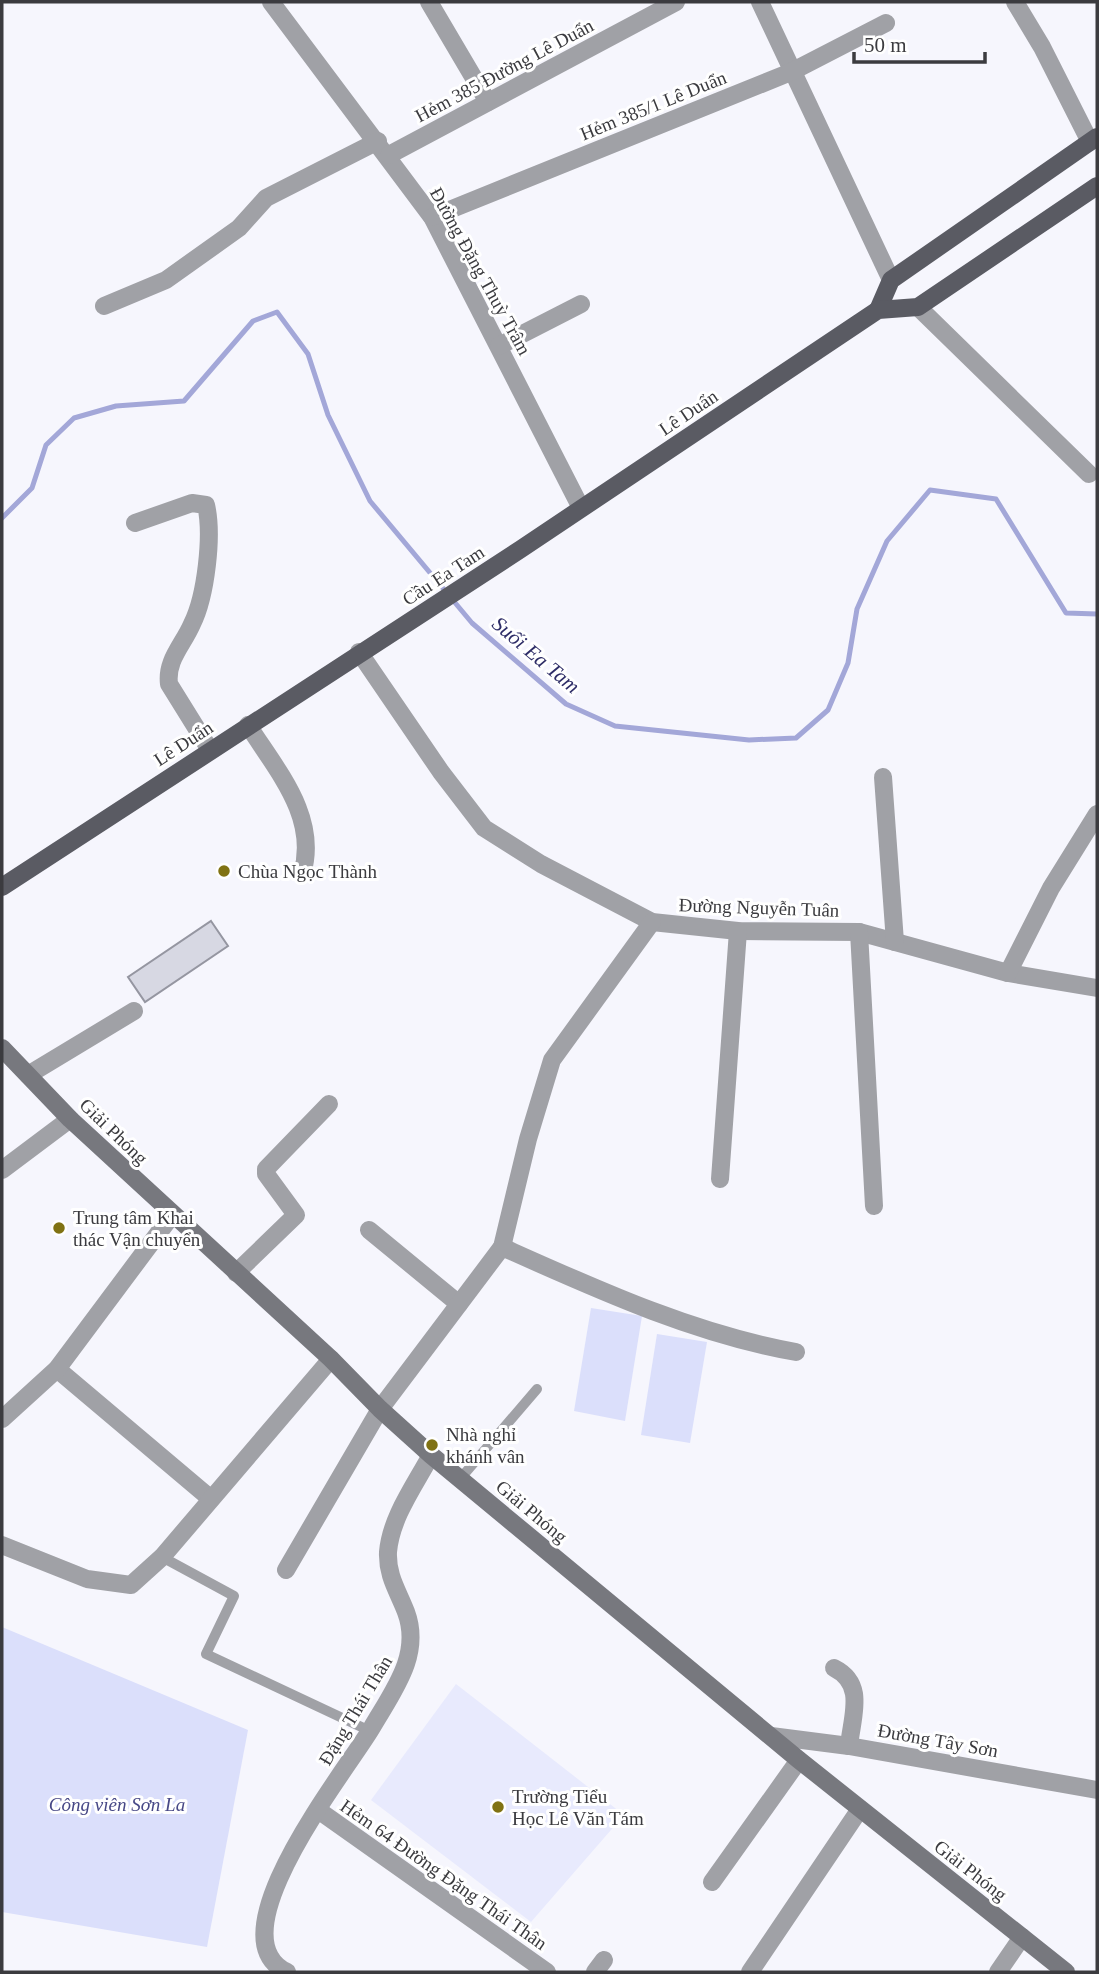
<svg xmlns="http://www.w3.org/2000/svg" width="1099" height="1974" viewBox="0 0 1099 1974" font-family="Georgia,serif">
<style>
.built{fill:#e8eafd}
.green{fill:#dbdffb}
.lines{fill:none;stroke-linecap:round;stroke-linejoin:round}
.stream{stroke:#a3a7d8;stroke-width:5}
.building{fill:#d7d8e3;stroke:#9596a1;stroke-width:2}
.lane{stroke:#a0a1a6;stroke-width:10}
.street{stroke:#a0a1a6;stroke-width:18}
.secondary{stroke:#77787e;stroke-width:18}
.primary{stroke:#5a5b63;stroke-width:18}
.poi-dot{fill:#807213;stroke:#fff;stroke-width:2.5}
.labels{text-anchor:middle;stroke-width:6;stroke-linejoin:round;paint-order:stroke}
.street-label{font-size:19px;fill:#3b3b3f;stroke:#fff}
.poi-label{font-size:19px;fill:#3b3b3f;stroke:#fff;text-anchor:start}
.park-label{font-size:19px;font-style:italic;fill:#474886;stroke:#fff}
.water-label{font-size:21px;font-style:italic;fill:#2e2d67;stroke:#fff}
</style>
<rect width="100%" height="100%" fill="#f6f6fd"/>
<path class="built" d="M456,1684L624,1815L531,1922L371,1800Z"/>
<g class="green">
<path d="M591,1308L642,1316L625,1421L574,1411Z"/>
<path d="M657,1334L707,1342L690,1443L641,1435Z"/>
<path d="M2,1627L248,1730L207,1947L2,1912Z"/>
</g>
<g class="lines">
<path class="stream" d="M2,518L32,488L46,445L74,418L116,406L184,401L253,321L277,312L308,354L328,415L370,501L472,623L566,704L615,726L749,740L796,738L828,710L848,663L857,609L887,541L930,490L996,499L1066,613L1097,614"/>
</g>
<path class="building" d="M211,921L228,946L145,1002L128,977Z"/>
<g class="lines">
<g class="lane">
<path d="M460,1479L537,1389"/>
<path d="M162,1557L234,1596L206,1654L370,1731"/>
</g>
<g class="street">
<path d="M271,2L432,217L581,508"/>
<path d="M429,2L488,102"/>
<path d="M760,2L891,280"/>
<path d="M1015,2L1042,47L1090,142"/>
<path d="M389,155L676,2"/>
<path d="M432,217L791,72L886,23"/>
<path d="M104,306L166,280L239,228L266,198L378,141"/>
<path d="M918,307L1089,474"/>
<path d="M499,346L581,304"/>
<path d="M135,523L192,503L206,505C213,535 206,596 192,624C183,645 166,660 169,684L210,750"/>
<path d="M359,652L441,772L484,828L541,864L652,922L738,931L859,932L1008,973L1097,988"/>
<path d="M248,725C277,771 319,817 302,874"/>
<path d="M883,777L895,942"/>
<path d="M859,932L874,1206"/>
<path d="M1008,973L1051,888L1097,814"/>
<path d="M28,1075L134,1011"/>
<path d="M2,1170L70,1119"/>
<path d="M720,1179L738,931"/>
<path d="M369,1230L459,1304"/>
<path d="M502,1247C596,1289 694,1334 796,1352"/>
<path d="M236,1273L296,1215L266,1174V1169L329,1104"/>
<path d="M57,1369L211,1499"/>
<path d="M2,1419L57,1369L172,1215"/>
<path d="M2,1545L87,1579L131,1585L162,1557L331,1359"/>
<path d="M286,1570L380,1409L502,1247L528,1139L552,1060L652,922"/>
<path d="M834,1668C866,1684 852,1716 849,1746"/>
<path d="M771,1736L849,1746L1097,1790"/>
<path d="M318,1810L547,1972"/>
<path d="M712,1882L799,1760"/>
<path d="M287,1972C212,1937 346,1771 371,1729C393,1691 422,1655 406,1612C398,1591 387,1576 388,1552C391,1517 415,1485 431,1455"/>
<path d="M595,1972L604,1960"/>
<path d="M750,1972L860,1809"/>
<path d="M998,1972L1022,1937"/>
</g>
<path class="secondary" d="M2,1048L70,1119L331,1359L380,1409L431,1455L799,1760L1066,1972"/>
<g class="primary">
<path d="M878,310L891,280L1097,137"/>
<path d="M2,887L521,549L878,310L918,307L1097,186"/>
</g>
</g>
<g class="poi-dot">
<circle cx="224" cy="871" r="7"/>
<circle cx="59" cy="1228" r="7"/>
<circle cx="432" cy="1445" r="7"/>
<circle cx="498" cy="1807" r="7"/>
</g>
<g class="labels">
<g class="street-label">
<text transform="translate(504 70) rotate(-28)" y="7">Hẻm 385 Đường Lê Duẩn</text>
<text transform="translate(653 105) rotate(-22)" y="7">Hẻm 385/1 Lê Duẩn</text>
<text transform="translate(481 271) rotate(61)" y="7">Đường Đặng Thuỳ Trâm</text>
<text transform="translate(688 412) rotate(-34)" y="7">Lê Duẩn</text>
<text transform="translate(443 575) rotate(-33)" y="7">Cầu Ea Tam</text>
<text transform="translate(183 743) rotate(-33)" y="7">Lê Duẩn</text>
<text transform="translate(759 907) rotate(2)" y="7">Đường Nguyễn Tuân</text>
<text transform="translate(114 1131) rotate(44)" y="7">Giải Phóng</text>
<text transform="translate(532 1511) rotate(40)" y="7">Giải Phóng</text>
<text transform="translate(355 1710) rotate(-59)" y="7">Đặng Thái Thân</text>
<text transform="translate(938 1740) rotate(10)" y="7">Đường Tây Sơn</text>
<text transform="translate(971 1870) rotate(38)" y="7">Giải Phóng</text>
<text transform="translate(444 1874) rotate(35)" y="7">Hẻm 64 Đường Đặng Thái Thân</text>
</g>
<g class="poi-label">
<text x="238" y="878">Chùa Ngọc Thành</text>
<text x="73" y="1224">Trung tâm Khai<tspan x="73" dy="22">thác Vận chuyển</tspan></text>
<text x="446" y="1441">Nhà nghỉ<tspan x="446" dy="22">khánh vân</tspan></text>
<text x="512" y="1803">Trường Tiểu<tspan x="512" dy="22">Học Lê Văn Tám</tspan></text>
</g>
<g class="park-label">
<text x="117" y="1811">Công viên Sơn La</text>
</g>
<g class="water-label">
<text transform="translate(536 655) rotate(40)" y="7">Suối Ea Tam</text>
</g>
</g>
<rect width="1099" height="1974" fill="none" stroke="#3b3b3f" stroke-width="7"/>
<path d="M854 52v10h131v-10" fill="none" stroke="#3b3b3f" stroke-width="3.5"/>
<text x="864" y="52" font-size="21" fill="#3b3b3f" stroke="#ffffff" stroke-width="5" paint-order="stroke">50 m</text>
</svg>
